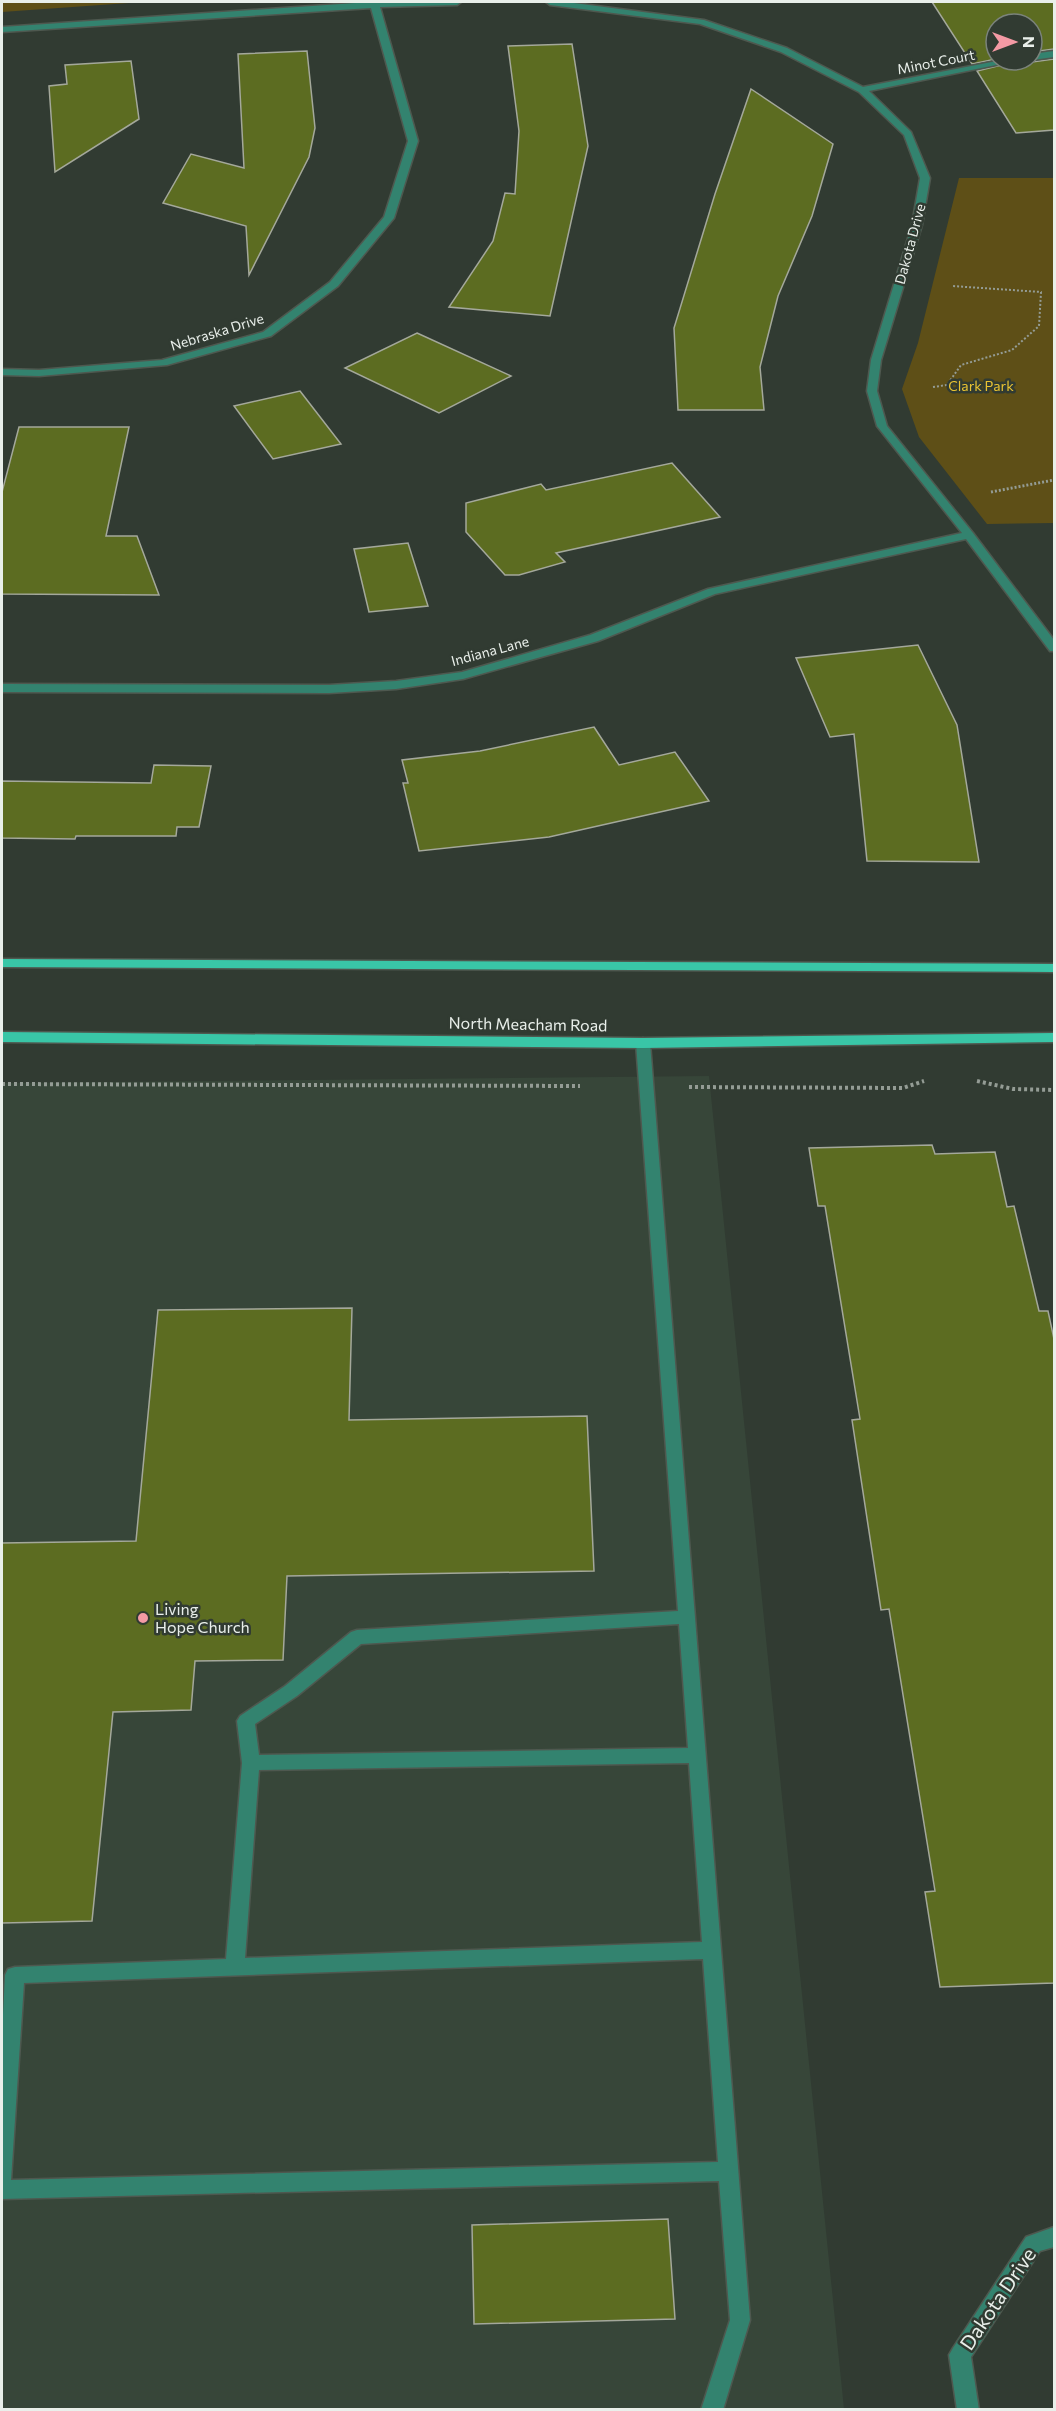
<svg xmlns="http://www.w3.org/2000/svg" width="1056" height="2411" viewBox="0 0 1056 2411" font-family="Commissioner,sans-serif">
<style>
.built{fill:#374639}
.green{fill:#5e4f17}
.building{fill:#5c6c21;stroke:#a4a89b;stroke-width:1.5}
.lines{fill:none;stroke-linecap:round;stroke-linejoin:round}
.minor-casing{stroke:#4e584f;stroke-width:3}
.major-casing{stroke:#4e584f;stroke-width:3}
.path-far2{stroke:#949c95;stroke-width:2;stroke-dasharray:2 2;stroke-linecap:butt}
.path-far1{stroke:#949c95;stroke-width:3;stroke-dasharray:2 2;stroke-linecap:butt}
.path{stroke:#949c95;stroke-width:4;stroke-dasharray:3 3;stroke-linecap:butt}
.minor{fill:#33836f;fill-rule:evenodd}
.major{fill:#39c6a7;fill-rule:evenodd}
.poi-dot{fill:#f49aa4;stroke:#313b32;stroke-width:2}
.labels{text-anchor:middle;stroke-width:5;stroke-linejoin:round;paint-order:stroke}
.far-street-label{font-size:14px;fill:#e9efea;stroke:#313b32}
.far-park-label{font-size:14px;fill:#e9c332;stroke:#313b32}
.street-label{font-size:16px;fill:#e9efea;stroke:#313b32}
.poi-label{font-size:16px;fill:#e9efea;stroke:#313b32;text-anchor:start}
.near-street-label{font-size:20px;fill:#e9efea;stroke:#313b32}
</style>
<rect width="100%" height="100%" fill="#313b32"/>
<path class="built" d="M709,1076L844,2409H2V1083Z"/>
<g class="green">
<path d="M2,2H143L2,12Z"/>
<path d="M959,178H1054V523L987,524L919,437L902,389L918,343Z"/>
</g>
<g class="building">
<path d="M932,2H1054V49L1032,52V24H996V59L972,64Z"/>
<path d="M572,44L588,146L550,316L449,307L493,241L505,193L515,194L519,131L508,46Z"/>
<path d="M307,51L315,128L309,157L249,275L246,226L163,203L191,154L244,168L238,54Z"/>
<path d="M1054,59V130L1016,133L977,71L1022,60L1032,62Z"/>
<path d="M131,61L139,119L55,172L49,86L67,84L65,65Z"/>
<path d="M751,89L833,144L812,216L778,296L760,367L764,410H678L674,328L715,194Z"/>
<path d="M417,333L511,376L439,413L345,368Z"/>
<path d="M300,391L341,444L273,459L234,406Z"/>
<path d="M19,427H129L106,536H137L159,595L2,594V492Z"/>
<path d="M672,463L720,517L556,553L565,562L519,575H505L466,532V503L541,484L546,490Z"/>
<path d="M408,543L428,606L369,612L354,549Z"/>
<path d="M918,645L957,725L979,862L867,861L854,734L830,737L796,658Z"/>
<path d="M594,727L619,765L675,752L709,801L549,837L419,851L403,783H408L402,760L480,751Z"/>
<path d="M154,765L211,766L199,827H177L176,836H76L75,839L2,838V781L151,783Z"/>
<path d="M932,1145L935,1154L995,1152L1007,1207L1014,1206L1039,1311H1048L1054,1339V1983L940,1987L925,1892L935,1891L889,1609L881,1610L852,1420L860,1419L825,1206H818L809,1148Z"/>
<path d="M352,1308L349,1420L587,1416L594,1571L287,1576L283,1660L195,1661L191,1710L113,1712L92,1921L2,1923V1543L136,1541L158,1310Z"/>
<path d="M668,2219L675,2319L474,2324L472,2225Z"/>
</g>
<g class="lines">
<defs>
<g id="minor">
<path d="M370,2H461L457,5L380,7L418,141L394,218L338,286L271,336L167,365L39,376L2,375V369L39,370L162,360L263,332L330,282L384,217L408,141L371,8L2,32V27Z"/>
<path d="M546,2H566L704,20L787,48L863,87L1002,60H1020L869,91L911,132L930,178L922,225L881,360L877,391L887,426L973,533L1054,640V651H1050L966,539L715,594L598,641L463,679L396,689L329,693L2,692V684L329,685L396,681L462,672L590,635L708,589L962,533L877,426L867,391L871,360L912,225L920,178L904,135L859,92L781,52L700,24L550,5Z"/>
<path d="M1054,51V57L1032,60V54Z"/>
<path d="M643,1038L650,1043L750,2320L723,2410H701L730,2320L719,2181L2,2199V2034L5,1975L8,1969L15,1967L226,1959L242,1763L237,1721L240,1716L285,1686L351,1632L357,1630L678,1611L636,1043ZM679,1624L688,1748L259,1755L255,1724L297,1696L361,1644ZM689,1763L702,1942L245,1958L259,1770ZM703,1959L718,2162L11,2180L24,1983Z"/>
<path d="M1054,2227V2247L1040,2251L971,2357L979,2410H957L949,2355L953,2348L1026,2237Z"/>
</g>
<g id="major">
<path d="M2,959L1054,964V972L2,967Z"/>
<path d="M2,1032L643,1038L1054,1033V1042L643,1048L2,1042Z"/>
</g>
</defs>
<use href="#minor" class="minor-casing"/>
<use href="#major" class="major-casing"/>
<path class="path-far2" d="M933,387L947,385L961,365L1012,350L1039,326L1041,292L952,286"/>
<path class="path-far1" d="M991,492L1054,480"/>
<g class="path">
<path d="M977,1081L1013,1089L1054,1090"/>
<path d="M2,1084L580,1086"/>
<path d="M689,1087L903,1088L924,1081"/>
</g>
<use href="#minor" class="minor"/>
<use href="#major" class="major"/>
</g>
<circle class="poi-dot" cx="143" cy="1618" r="6"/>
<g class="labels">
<g class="far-street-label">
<text transform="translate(936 62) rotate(-11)" y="5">Minot Court</text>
<text transform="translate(910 244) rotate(-75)" y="5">Dakota Drive</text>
<text transform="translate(217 332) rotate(-17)" y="5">Nebraska Drive</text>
<text transform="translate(490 651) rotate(-15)" y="5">Indiana Lane</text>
</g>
<g class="far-park-label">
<text x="981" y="391">Clark Park</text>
</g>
<g class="street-label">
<text transform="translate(528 1024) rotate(1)" y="6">North Meacham Road</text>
</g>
<g class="poi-label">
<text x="155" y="1615">Living<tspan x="155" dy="18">Hope Church</tspan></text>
</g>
<g class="near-street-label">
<text transform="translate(998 2299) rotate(-56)" y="7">Dakota Drive</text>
</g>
</g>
<rect width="1056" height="2411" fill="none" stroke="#e9efea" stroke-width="6"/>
<g transform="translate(1014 42) rotate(90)"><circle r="28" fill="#313b32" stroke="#7b837c" stroke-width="1.5"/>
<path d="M0-4.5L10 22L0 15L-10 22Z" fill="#f49aa4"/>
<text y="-9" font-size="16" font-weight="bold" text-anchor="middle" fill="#e9efea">N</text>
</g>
</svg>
